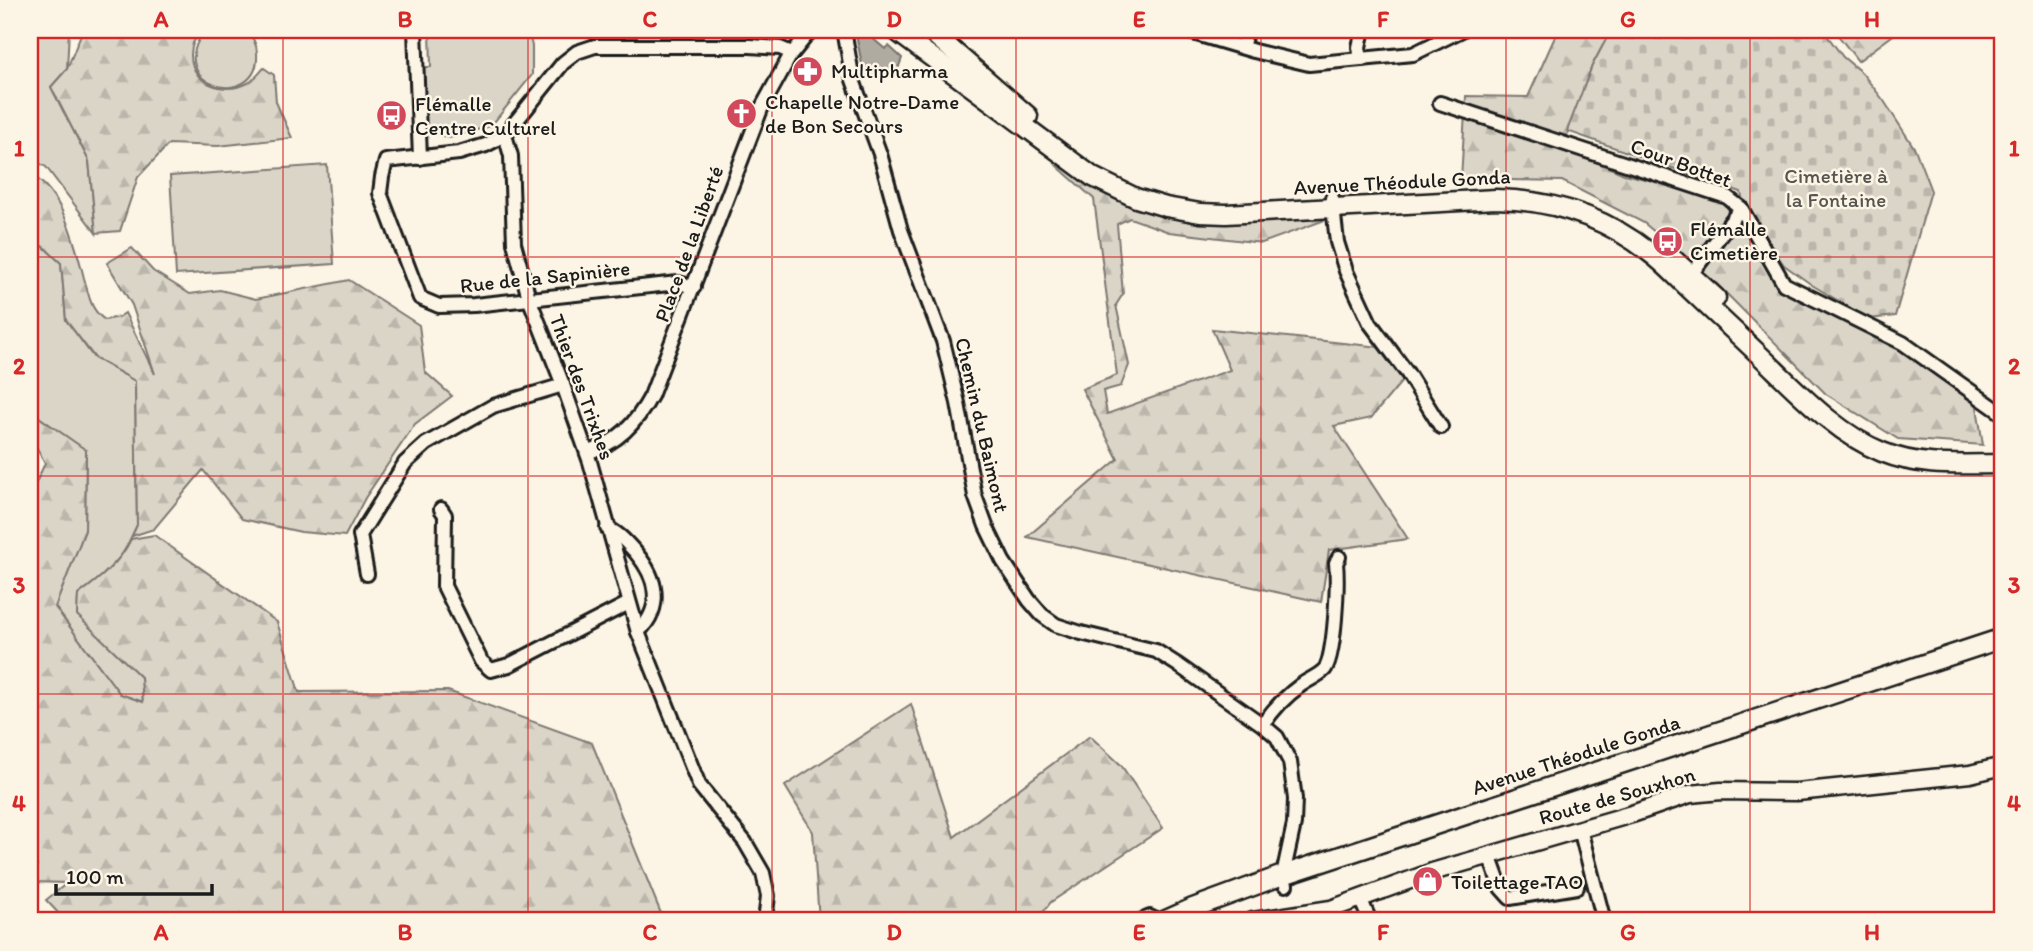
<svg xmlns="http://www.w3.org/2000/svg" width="2033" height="951" viewBox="0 0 2033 951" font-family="Itim,sans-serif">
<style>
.green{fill:#dbd5c8;stroke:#7c7872;stroke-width:2}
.forest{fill:url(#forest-firs);stroke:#7c7872;stroke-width:2}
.cemetery{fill:url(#cemetery-stones);stroke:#7c7872;stroke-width:2}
.water{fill:#b0aba1;stroke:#75726c;stroke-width:2}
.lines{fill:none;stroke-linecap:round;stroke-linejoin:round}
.minor-casing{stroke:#1c1c1c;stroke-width:18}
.tertiary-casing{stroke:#1c1c1c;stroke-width:21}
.secondary-casing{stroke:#1c1c1c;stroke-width:23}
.minor{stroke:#fcf5e5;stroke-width:12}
.tertiary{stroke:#fcf5e5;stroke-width:16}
.secondary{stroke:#fcf5e5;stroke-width:18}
.grid{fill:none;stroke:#d62828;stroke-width:2;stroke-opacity:0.55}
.labels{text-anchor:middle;stroke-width:5;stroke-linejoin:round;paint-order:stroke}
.poi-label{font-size:21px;fill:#1c1c1c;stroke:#fcf5e5;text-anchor:start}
.street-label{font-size:21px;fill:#1c1c1c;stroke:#fcf5e5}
.park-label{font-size:21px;fill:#555450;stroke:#fcf5e5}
.neatline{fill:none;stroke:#d62828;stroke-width:2.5}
.grid-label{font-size:23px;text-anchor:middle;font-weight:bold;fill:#d62828}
</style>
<defs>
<pattern id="forest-firs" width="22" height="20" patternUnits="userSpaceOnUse" patternTransform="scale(1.75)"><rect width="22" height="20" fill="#dbd5c8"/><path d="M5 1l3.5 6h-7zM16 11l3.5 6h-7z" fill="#bbb6ab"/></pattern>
<pattern id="cemetery-stones" width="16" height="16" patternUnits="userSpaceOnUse" patternTransform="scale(1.75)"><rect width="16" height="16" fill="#dbd5c8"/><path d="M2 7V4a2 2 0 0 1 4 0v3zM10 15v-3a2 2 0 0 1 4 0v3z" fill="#bbb6ab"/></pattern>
</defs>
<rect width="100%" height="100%" fill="#fcf5e5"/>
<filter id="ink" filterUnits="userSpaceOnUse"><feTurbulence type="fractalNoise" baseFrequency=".0143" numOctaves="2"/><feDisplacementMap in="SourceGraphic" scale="14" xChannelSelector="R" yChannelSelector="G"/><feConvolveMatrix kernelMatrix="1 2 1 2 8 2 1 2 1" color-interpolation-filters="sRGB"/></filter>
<g filter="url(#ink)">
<g class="green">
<path d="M30,30H69L67,69L51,87L89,161L96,233L46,167L30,158Z"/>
<path d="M205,30H245C252,35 257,44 257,53C261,111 161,89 205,30Z"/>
<path d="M430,30H528L532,46V75L491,126L449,138L422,129L424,67H431Z"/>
<path d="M327,165L334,264L176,275L170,176Z"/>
<path d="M30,238L45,248L61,263L66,320L94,358L135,381L137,525L123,554L101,577L78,595L77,614L141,677L143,702L120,694L55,607L85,530L86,451L36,415L30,397Z"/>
</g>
<g class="forest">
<path d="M81,30H203C200,34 195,39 193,43C182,78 219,98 248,83C254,80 259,73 264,68L274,75L276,102L292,138L218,146L169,144L138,177L120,231L96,233L89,161L51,87L67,69L81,34Z"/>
<path d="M1558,30H1611L1592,66L1563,147L1624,174L1700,192L1724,203L1740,227H1746L1784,284L1903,343L1975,394L1983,445L1898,439L1826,394L1717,284L1644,223L1562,181L1461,179L1466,96L1528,97Z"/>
<path d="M1834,30H1900L1858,61Z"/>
<path d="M1066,165L1154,211L1309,214L1328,219L1262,243L1169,232L1130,218L1117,224L1123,294L1116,305L1129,365L1121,386L1103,391L1107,414L1230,370L1212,329L1389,348L1408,374L1371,418L1334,426L1408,539L1329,550L1321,602L1027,537L1118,459L1082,389L1117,375L1094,199L1057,166Z"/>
<path d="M30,175C62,189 76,246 84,278C89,295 90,310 105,320L119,317L125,313L155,374L132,305L107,263L132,248L153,271L190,294L220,290L256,299L349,280L419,325L425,372L452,396L415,424L365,498L345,536L301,532L242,519L203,470L154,529L132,536L137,525L135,381L95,358L66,320L61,263L45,248L30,238Z"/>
<path d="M30,397L36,415L86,450L85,530L55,607L120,694L143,702L141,677L77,615L78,595C99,579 119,564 131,539L154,535L277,622L299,692L448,691L592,743L664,921H76L60,915L46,900L67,883L30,882L37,865L30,860V496L45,463L30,435Z"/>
<path d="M911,704L954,837L1090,736L1121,765L1163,828L1051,902L1036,921H819L813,832L785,786Z"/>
</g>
<path class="cemetery" d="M1611,30H1823L1843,57L1862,73L1884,101L1915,149L1931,191L1895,316L1869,319L1812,285L1784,265L1737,199L1742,197L1741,192L1567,131L1592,66Z"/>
<path class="water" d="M855,30H863L885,49L889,46L902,58L898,69L866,76L864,74Z"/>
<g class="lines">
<defs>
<g id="minor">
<path d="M415,30L420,158"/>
<path d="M844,30L853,80L880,154L901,230L943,341L958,403L975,496L986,526L1003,561L1029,600L1042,615L1056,625L1081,633L1156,651L1178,665L1263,725L1277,737L1290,762L1295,799L1294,824L1283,875L1286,885"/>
<path d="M1183,30L1254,51L1309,64L1413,54L1462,30"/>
<path d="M944,36L950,30"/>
<path d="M1242,47L1247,30"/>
<path d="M1361,59L1359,47L1363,30"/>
<path d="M1440,103L1727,197L1741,208L1784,284L1903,343L2003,414"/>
<path d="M505,135L511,156L514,243L529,298L563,385L590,462L638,632L699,785L745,842L763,873L768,896L765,921"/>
<path d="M1332,198L1337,242L1346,271L1370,323L1408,374L1441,427"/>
<path d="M1686,281L1741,208"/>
<path d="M694,287L678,283L474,305L439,306L420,298L380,193L382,177L386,161L459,153L486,145L505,135L563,63L577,52L595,46H750L780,48L792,53"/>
<path d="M587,453C617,443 636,424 651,396L761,109L790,56L811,30"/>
<path d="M441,509L445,515L444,586L481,661L491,670L509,665L629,603"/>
<path d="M607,528C619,533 627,543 636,553C657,578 664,607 638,632"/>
<path d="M367,574L360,535L405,463L426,444L493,406L563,385"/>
<path d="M1263,725C1273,709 1286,696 1301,685C1308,680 1318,676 1324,670C1335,660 1338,581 1336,563L1339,557"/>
<path d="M1580,829L1604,921"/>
<path d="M1489,855L1501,888L1510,898L1577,887"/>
<path d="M1360,898L1370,921"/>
<path d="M1141,921L1150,917L1158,921"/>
</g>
<path id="tertiary" d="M1253,921L1331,909L1432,872L1632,814L1690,794L1721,791L1797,792L1970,774L2003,766"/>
<g id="secondary">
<path d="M895,30L1093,177L1136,198L1166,207L1200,213L1226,214L1496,199C1552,200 1604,217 1649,252C1666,264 1680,281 1696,295C1723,321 1751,346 1777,372C1808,402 1842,436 1882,452C1921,468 1962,464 2003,464"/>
<path d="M929,30L1028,116"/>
<path d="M1672,258L1716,298"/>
<path d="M1164,921L1193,908L1283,875L2003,638"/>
</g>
</defs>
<use href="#minor" class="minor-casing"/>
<use href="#tertiary" class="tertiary-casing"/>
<use href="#secondary" class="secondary-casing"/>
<use href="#minor" class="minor"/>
<use href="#tertiary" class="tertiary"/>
<use href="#secondary" class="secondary"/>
</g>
</g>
<path class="grid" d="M283,30V921M528,30V921M772,30V921M1016,30V921M1261,30V921M1506,30V921M1750,30V921M30,257H2003M30,476H2003M30,694H2003"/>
<defs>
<symbol id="pharmacy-disc" viewBox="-11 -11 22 22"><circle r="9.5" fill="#d1495b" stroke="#fcf5e5"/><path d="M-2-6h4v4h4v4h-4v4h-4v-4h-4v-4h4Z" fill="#fff"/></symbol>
<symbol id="church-disc" viewBox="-11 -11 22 22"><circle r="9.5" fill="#d1495b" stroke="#fcf5e5"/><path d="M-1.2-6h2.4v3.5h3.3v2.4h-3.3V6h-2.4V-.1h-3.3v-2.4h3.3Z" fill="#fff"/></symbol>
<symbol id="bus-disc" viewBox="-11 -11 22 22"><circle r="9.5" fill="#d1495b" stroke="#fcf5e5"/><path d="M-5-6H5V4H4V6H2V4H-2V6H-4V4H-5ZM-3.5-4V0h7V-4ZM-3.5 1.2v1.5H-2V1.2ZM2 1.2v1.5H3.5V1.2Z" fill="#fff"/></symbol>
<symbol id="shop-disc" viewBox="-11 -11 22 22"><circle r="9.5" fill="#d1495b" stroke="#fcf5e5"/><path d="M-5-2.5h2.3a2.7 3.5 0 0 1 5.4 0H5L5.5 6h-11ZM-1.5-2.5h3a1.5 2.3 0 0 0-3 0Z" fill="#fff"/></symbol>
</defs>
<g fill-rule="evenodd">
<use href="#pharmacy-disc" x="790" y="54" width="35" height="35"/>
<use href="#church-disc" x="724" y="96" width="35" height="35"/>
<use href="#bus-disc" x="374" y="98" width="35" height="35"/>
<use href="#bus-disc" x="1650" y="224" width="35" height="35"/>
<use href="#shop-disc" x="1410" y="864" width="35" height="35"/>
</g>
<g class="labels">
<g class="poi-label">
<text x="831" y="78">Multipharma</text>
<text x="765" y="109">Chapelle Notre-Dame<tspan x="765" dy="24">de Bon Secours</tspan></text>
<text x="415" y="111">Flémalle<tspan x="415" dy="24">Centre Culturel</tspan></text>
<text x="1690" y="236">Flémalle<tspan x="1690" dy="24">Cimetière</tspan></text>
<text x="1451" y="889">Toilettage TAO</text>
</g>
<g class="street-label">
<text transform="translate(1681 163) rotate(20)" y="7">Cour Bottet</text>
<text transform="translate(1402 182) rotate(-3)" y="7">Avenue Théodule Gonda</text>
<text transform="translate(689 244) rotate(-70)" y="7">Place de la Liberté</text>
<text transform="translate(545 277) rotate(-6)" y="7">Rue de la Sapinière</text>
<text transform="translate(582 387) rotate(70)" y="7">Thier des Trixhes</text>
<text transform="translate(982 425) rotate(77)" y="7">Chemin du Baimont</text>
<text transform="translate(1576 755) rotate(-18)" y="7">Avenue Théodule Gonda</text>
<text transform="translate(1617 796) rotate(-16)" y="7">Route de Souxhon</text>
</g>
<g class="park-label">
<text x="1836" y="183">Cimetière à<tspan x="1836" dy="24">la Fontaine</tspan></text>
</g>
</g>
<rect width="2033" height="951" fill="none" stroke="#fcf5e5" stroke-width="77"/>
<path d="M56 884v10h156v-10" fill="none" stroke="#1c1c1c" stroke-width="3.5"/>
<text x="66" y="884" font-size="21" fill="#1c1c1c" stroke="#fcf5e5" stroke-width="5" paint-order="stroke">100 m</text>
<rect x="38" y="38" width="1956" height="874" class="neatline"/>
<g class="grid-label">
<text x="161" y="27">A</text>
<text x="405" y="27">B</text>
<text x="650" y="27">C</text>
<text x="894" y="27">D</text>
<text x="1139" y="27">E</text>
<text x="1383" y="27">F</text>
<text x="1628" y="27">G</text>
<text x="1872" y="27">H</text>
<text x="19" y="156">1</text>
<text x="2014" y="156">1</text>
<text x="19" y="374">2</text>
<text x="2014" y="374">2</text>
<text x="19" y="593">3</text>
<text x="2014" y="593">3</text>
<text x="19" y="811">4</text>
<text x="2014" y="811">4</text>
<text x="161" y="940">A</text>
<text x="405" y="940">B</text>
<text x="650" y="940">C</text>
<text x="894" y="940">D</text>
<text x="1139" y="940">E</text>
<text x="1383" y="940">F</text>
<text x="1628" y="940">G</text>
<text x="1872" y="940">H</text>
</g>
</svg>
